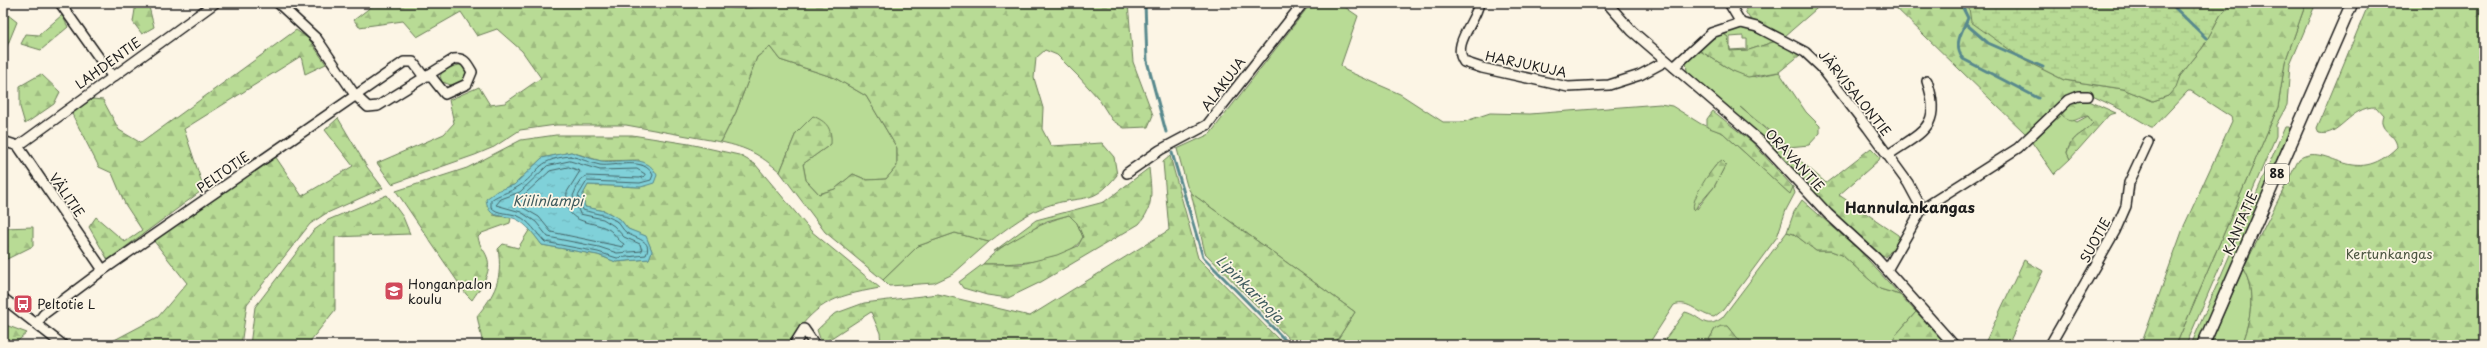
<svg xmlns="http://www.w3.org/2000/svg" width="2487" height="348" viewBox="0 0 2487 348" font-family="'Playpen Sans',sans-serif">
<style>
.green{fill:#b8db95;stroke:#6a7c58;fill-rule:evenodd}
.forest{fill:url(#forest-firs);stroke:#6a7c58}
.wetland{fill:url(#wetland-marsh);stroke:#6a7c58}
.water{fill:url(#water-ripples);stroke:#58898d}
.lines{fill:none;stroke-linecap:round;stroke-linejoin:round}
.shore{stroke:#446468;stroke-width:1}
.stream{stroke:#58898d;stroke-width:3}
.minor-casing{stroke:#1c1c1c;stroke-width:12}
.major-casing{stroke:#1c1c1c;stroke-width:14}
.minor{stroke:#fcf5e5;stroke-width:9}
.major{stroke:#fcf5e5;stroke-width:11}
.labels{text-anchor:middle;stroke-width:3.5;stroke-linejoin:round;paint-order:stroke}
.shield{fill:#fcf5e5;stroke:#5f5d58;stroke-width:1}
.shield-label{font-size:12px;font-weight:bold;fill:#1c1c1c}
.street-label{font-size:13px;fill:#1c1c1c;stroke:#fcf5e5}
.park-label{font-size:13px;fill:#4b5540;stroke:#fcf5e5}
.poi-label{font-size:13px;fill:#1c1c1c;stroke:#fcf5e5;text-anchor:start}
.water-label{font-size:14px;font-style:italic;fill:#3f5b5e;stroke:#fcf5e5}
.quarter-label{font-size:15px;font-weight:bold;fill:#1c1c1c;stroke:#fcf5e5}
</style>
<defs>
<pattern id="forest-firs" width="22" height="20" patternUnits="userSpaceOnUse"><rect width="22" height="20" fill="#b8db95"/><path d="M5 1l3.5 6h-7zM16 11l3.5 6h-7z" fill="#9ebb80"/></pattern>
<pattern id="wetland-marsh" width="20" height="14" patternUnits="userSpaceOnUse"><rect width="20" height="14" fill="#b8db95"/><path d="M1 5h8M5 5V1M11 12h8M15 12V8" fill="none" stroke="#9ebb80"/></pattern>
<pattern id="water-ripples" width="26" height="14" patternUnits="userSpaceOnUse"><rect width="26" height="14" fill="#80d1d9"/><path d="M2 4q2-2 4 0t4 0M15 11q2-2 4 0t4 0" fill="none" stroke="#6eb3ba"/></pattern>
</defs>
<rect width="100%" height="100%" fill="#fcf5e5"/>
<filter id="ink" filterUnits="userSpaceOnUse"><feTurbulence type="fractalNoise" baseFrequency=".025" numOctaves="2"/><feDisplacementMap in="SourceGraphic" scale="8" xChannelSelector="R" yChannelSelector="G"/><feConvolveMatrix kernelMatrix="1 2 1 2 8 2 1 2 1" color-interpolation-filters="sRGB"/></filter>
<g filter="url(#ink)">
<g class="green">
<path d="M1311,3H1339L1358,16L1341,65L1345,70L1400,94L1443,122H1463L1490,113L1530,114L1660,104L1672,106L1701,124L1723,133L1789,193L1793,187L1795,193L1786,210L1777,237L1723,310L1714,317C1699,315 1689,299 1674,305L1648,345H1334L1355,312L1191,193L1187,186L1177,149L1210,134ZM1717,163L1726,164L1714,187L1697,209V195Z"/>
<path d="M2306,3H2316L2290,65L2287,105L2276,125V136L2186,345H2176L2278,107L2285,62Z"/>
<path d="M1743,27L1776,41L1749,50L1730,51L1728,37L1722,33ZM1743,36V39H1747V49L1730,50V37Z"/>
<path d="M770,47L780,60L835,78L866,96L897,148V166L886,179L867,180L853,174L835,189L819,194L806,180L803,164L831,144L796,133L780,172C759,154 748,148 721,142L736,112L757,57Z"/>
<path d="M1697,49L1733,71L1756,77L1779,72L1806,112L1820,126V133L1809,145L1789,147L1740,107L1793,153L1794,158L1786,163L1759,134L1687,72L1686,61Z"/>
<path d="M2060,113L2077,122L2088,116L2093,123C2083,136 2073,133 2067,152L2070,159L2054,174L2031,141Z"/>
<path d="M2285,127H2289L2290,130L2197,345H2191Z"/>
<path d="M1069,215L1077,223L1083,237C1069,264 1010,264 983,264C1001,243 1042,222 1069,215Z"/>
<path d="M1787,232L1794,234L1816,251H1831L1842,255L1880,289L1900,295L1916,312L1895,336L1891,345H1743L1728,326L1715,329L1706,345H1661L1685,312C1702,316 1704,331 1722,318Z"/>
<path d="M955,233L989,242L953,274L934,283L889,286L883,280L918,246Z"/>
<path d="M2243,269C2257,292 2250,322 2241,345H2210Z"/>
</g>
<g class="forest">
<path d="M136,3H148L154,27L142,34L133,22Z"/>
<path d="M376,3H715C733,12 757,8 776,3H1128L1133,62L1153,115L1148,127L1124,128L1112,120L1098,98L1079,77L1057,55L1045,50L1036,58L1034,78L1043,108L1042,129L1051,146L1102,143L1114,157L1117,175C1093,205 1085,195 1053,204C1028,211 1009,227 989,242L955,233L918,246L883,280L825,232L780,172L796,133L813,116C827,122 832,128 831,144L803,164L806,180L819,194L835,189L853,174L867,180L886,179L897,166V148L866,96L835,78L780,60L770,47L757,57L736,112L721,142L626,125H556L520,130L494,147L475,155L392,184L377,163L444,134L454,123L449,100L479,87L490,105L505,103L541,78L522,51L497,29L477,36L461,12L417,37L403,21L359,27L354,20Z"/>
<path d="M1749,3H1823L1785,36L1750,19L1745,11Z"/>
<path d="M1891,3H1955L1969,8L2024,60L2064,80L2123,89L2153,101L2168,96L2175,87L2180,76L2203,47L2221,14L2233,3H2306L2285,62L2278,107L2176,345H2141L2184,226L2232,121L2231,117L2191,91H2188L2154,127H2151L2124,111L2082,91L2076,92L2027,135Z"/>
<path d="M2369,3H2484V345H2241C2250,322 2257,292 2243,269L2299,159C2327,140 2353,191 2397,147C2396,132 2377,132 2383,115L2376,107C2350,106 2339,138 2319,133L2317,128Z"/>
<path d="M3,11L17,22L3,56Z"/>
<path d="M62,15L68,27L41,50L21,44L26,34L39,35Z"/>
<path d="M296,30L309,39L326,64L305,74L301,56L184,129L204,189L108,260L89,227L96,217L125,242L142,230L125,204L112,173L99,167L72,114L92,99L103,100L119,130L141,143Z"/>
<path d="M1722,33L1728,37L1730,51L1749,50L1776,41L1801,53L1800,55L1779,72L1748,77L1733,71L1697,49Z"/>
<path d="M463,64L467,73L466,81L454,86L442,82L440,76L444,69Z"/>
<path d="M41,74L60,92L54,104L25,124L20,107V86Z"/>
<path d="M2079,99L2087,100L2116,113L2109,115L2070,159L2067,153C2073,133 2083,136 2093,123L2088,116C2076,117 2072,128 2060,113L2074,101Z"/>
<path d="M1713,111L1752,142L1793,187L1790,194L1723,133L1707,127V119Z"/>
<path d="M338,118L367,167L383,188L325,214L310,224L247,304L241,345H105L158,317L187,283L153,240L275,156L302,196L353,166L325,130Z"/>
<path d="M556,135H632L689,144L739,155L755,164L811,231L880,288C829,297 816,303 787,345H483L477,316C495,294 503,279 498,249L503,244L518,248L530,229L542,245L598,255L616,262L649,259L652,251L646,237L628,229L620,219L605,211L585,207L582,196L588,185L641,187L639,160L601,161L571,152L542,158L514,185L497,191L493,215L511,218L510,223L482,233L478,237C480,248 484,249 487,257C493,272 480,288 472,300L466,294L396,191L467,168L521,140Z"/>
<path d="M1871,148L1880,157L1879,160L1839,195L1898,235L1900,239L1886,257L1878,255L1830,211L1786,163L1795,156L1826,183Z"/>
<path d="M1170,156L1198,258L1284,345H881L880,333L871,312L822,344L817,330L834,314L864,303L938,294L1030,316L1169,230L1163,162Z"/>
<path d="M1722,160L1726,164L1714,187L1694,210C1689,201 1713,165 1722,160Z"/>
<path d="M1149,168C1151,190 1155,206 1139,224L1041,282L1008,298L987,295L963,288L959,282L983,264H1022L1057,255L1078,246L1083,237L1077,223L1069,215L1047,221L993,252L1036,220L1104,202Z"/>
<path d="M1191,193L1355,312L1334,345H1295L1205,253Z"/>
<path d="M387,195L403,217L410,234L335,237V310L307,345H250L255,307L313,231L328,220Z"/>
<path d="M1802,200L1858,249L1900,295L1880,289L1842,255L1831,251H1816L1794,234L1787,232L1794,212Z"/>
<path d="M33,227V246L3,261V228Z"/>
<path d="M2024,260L2043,271L2008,345H1984Z"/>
<path d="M1916,312L1948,345H1891L1895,336Z"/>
<path d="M3,324L27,333L13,345H3Z"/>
<path d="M1721,326H1728L1743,345H1706L1715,329Z"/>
</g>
<path class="wetland" d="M1955,3H2233L2221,14L2203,47L2180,76L2176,87L2168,96L2153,101L2123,89L2064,80L2024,60L1971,22L1969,8Z"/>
<path class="water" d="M571,152C580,155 591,159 601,161C621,164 646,152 657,175L654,183L641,187L588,185L582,196L585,207L605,211L620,219L628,229L646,236L652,251L649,259L616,262L598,255L542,245C535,236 527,224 516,219C500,213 489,221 486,199L497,191L514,185L542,158Z"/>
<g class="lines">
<g class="shore">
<path d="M570,156C580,158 590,163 600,165C616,167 644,156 653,175L651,180L640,183L587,181L578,196L583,210C595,214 606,214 616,221C621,224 622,230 627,233C636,239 653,240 646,255L617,258L598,252L545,242C536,233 530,221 518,216C509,212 498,215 491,207V200C499,194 508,193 516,188C542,173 533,160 570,156Z"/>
<path d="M570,161L600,170L637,169L645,174V176L639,178L586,176L580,180L573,196L580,214L603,219L614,226L624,237L640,244L642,251L617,253L599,247L548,237L536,222L521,212L496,205L501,199L520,192L547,166Z"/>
<path d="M569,167L580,171L567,192C563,226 589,219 608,229C614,232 617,240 624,244L623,247L551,232L539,217L515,203L550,171Z"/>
</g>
<g class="stream">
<path d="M1145,3L1147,61L1166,132"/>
<path d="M2170,3L2206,38"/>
<path d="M1962,6L1968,18C1961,34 1953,44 1963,59L2038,98"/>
<path d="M1966,24L1988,43L2043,67"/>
<path d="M1172,153L1203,257L1290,345"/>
</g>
<defs>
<g id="minor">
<path d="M60,3L112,76"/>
<path d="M278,3L317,39L355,95L368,107L378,106L454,59C464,57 467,63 472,72L467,84L445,94L429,74"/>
<path d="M1479,3C1476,22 1451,44 1464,62L1482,68L1568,87L1609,85L1640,75L1666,61"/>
<path d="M1607,3L1632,31L1760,141L1828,214L1876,258L1954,345"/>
<path d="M1729,3L1741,23"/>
<path d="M1674,67L1711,33L1741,23L1757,27L1805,52L1821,67L1868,128L1908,183L1922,209L1887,270"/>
<path d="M3,141L18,146L103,270"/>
<path d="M18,146L215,3"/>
<path d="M1888,155C1921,132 1943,128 1927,81"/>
<path d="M1127,173L1160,150L1207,125L1303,3"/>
<path d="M1922,209L2018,148L2068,100L2078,96H2088"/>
<path d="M3,298L63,345"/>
<path d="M37,323L44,314L103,270L404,62H413L424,77"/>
<path d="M794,345L804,329L815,345"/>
<path d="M2050,345L2115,231L2126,206L2129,183L2148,142"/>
</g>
<path id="major" d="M2203,345L2352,3"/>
</defs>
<use href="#minor" class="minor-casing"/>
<use href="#major" class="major-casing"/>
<use href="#minor" class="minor"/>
<use href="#major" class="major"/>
</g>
</g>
<defs>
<symbol id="school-square" viewBox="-11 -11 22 22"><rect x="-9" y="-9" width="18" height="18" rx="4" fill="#d1495b" stroke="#fcf5e5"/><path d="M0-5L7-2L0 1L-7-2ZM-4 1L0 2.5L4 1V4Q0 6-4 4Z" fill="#fff"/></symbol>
<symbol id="bus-square" viewBox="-11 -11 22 22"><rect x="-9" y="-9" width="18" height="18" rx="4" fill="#d1495b" stroke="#fcf5e5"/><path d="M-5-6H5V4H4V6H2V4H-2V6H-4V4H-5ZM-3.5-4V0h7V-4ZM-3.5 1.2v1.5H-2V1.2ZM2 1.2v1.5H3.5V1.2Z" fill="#fff"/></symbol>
</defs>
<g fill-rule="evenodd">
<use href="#school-square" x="383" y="280" width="22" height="22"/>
<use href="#bus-square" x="12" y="293" width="22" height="22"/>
</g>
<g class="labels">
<rect class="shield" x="2265" y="164" width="24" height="20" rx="3"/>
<g class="shield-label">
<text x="2277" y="178">88</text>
</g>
<g class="street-label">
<text transform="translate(108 63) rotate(-36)" y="5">LAHDENTIE</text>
<text transform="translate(1526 64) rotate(12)" y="5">HARJUKUJA</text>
<text transform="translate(1223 84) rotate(-53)" y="5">ALAKUJA</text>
<text transform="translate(1855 93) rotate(51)" y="5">JÄRVISALONTIE</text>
<text transform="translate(1795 160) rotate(47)" y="5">ORAVANTIE</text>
<text transform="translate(223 172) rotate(-35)" y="5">PELTOTIE</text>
<text transform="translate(67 195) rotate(55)" y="5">VÄLITIE</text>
<text transform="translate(2240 223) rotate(-67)" y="5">KANTATIE</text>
<text transform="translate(2095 240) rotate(-62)" y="5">SUOTIE</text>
</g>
<g class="park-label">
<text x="2389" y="259">Kertunkangas</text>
</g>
<g class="poi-label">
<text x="408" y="289">Honganpalon<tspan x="408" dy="15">koulu</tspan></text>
<text x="37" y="309">Peltotie L</text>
</g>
<g class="water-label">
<text x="548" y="206">Kiilinlampi</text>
<text transform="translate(1250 289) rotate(45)" y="5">Lipinkarinoja</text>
</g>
<g class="quarter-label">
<text x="1910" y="213">Hannulankangas</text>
</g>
</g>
<rect width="2487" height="348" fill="none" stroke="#fcf5e5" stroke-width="16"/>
<rect x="8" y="8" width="2471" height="332" fill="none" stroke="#1c1c1c" stroke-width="1.5" filter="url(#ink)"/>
</svg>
